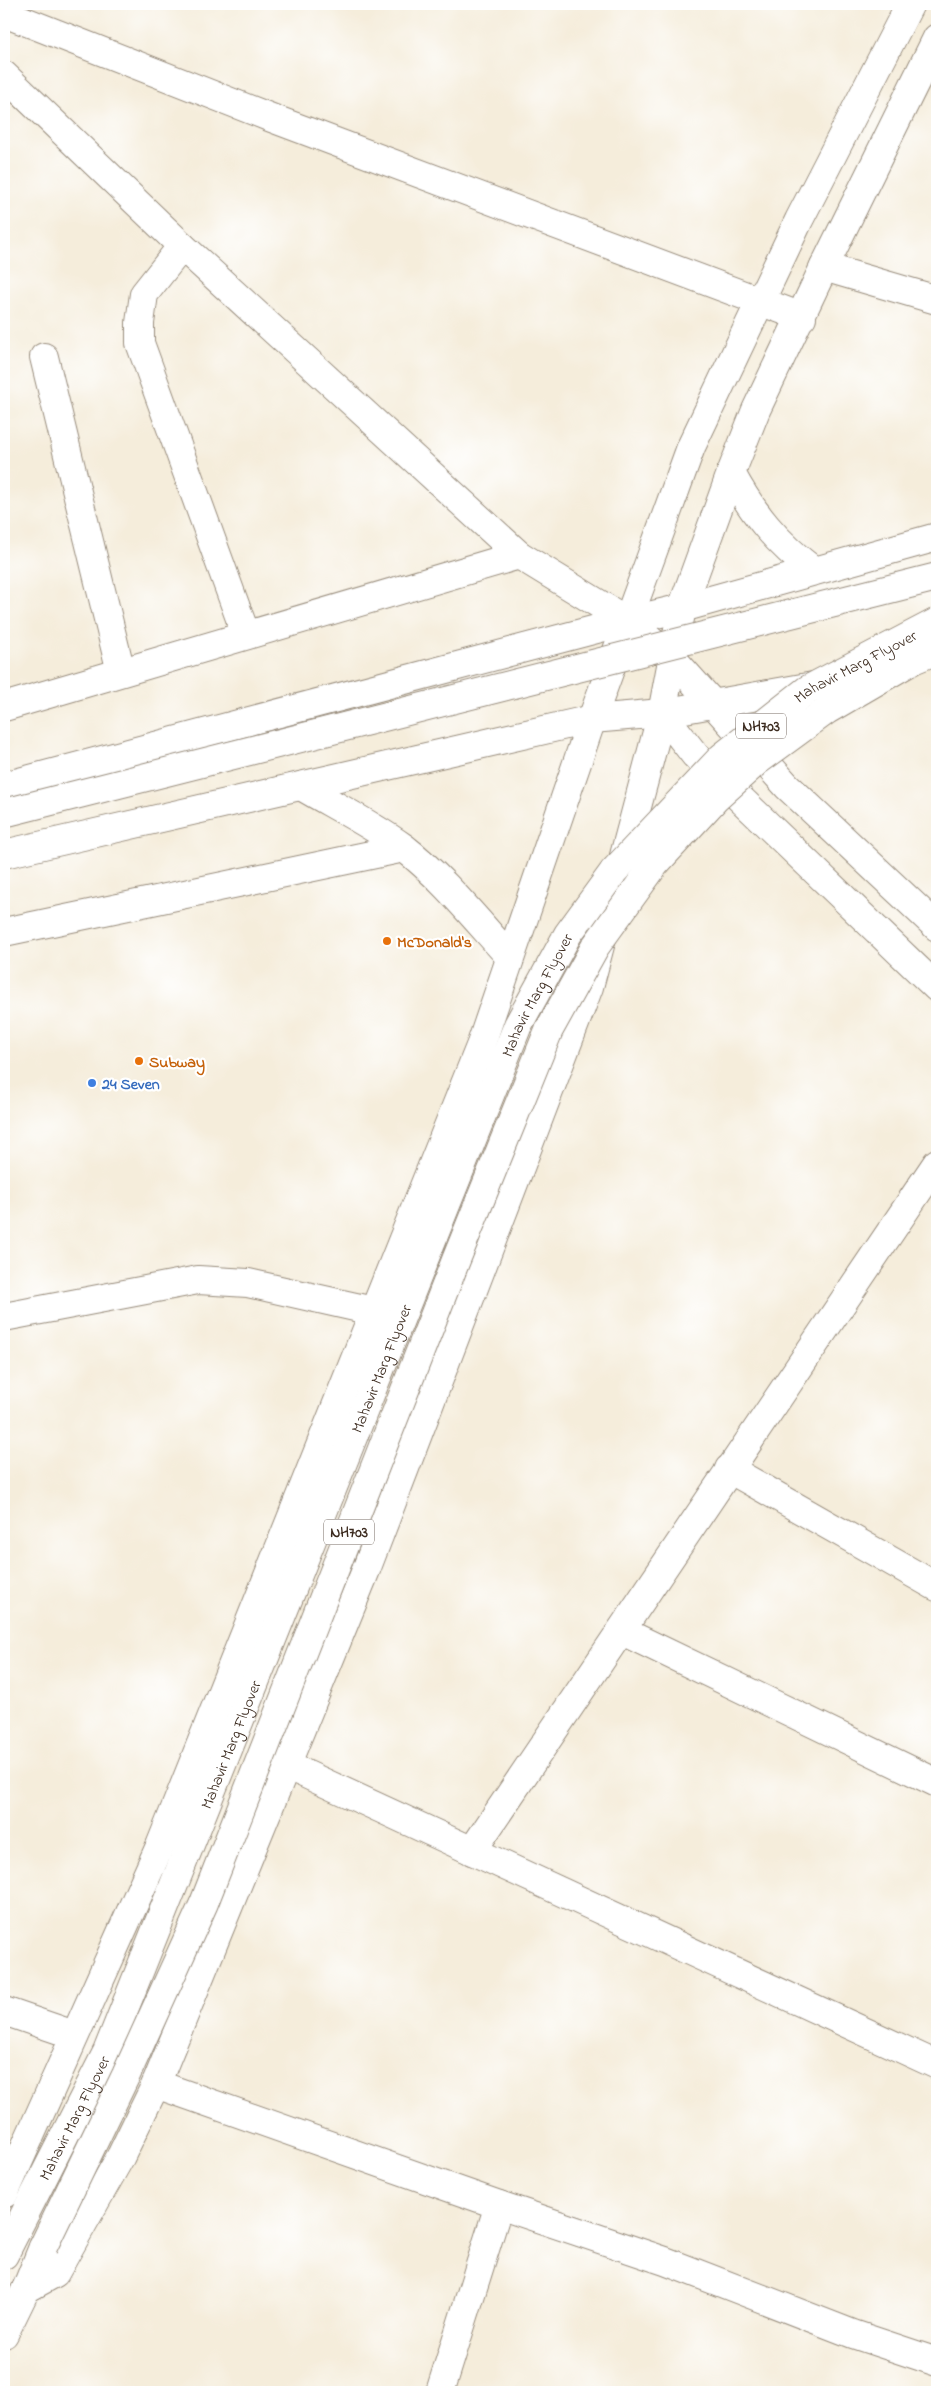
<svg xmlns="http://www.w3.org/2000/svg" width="941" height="2396" viewBox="0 0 941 2396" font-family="'Indie Flower',sans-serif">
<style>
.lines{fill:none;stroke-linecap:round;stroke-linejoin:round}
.street-casing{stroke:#988c7c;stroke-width:30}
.secondary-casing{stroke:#988c7c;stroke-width:30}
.primary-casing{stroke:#988c7c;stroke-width:30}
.highway-casing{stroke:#988c7c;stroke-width:30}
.street{stroke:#fff;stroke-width:28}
.secondary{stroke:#fff;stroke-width:28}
.primary{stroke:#fff;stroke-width:28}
.highway{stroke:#fff;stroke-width:28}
.primary-bridge-casing{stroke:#988c7c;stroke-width:30;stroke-linecap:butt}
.highway-bridge-casing{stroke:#988c7c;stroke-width:30;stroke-linecap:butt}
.primary-bridge{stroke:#fff;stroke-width:28}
.highway-bridge{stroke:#fff;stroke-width:28}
.food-dot{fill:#e8710a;stroke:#fff;stroke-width:2}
.shop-dot{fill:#3f7fe0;stroke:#fff;stroke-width:2}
.labels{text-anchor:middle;stroke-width:4.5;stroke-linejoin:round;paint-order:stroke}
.shield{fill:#fff;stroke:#766a62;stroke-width:1}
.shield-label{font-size:15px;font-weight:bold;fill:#3b2a1e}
.street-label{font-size:16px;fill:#3b2a1e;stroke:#fff}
.food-label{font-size:16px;font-weight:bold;fill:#c56008;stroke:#fff;text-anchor:start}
.shop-label{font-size:16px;font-weight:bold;fill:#366cbe;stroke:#fff;text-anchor:start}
</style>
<rect width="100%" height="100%" fill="#fff"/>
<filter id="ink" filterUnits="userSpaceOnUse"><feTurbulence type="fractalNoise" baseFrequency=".02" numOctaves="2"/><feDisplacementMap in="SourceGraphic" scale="10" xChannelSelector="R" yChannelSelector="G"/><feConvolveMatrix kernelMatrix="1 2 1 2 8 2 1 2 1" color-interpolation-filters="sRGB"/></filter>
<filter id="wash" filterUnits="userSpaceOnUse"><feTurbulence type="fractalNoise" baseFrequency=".0096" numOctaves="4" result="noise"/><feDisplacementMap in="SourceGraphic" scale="20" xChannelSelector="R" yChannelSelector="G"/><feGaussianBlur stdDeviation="1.12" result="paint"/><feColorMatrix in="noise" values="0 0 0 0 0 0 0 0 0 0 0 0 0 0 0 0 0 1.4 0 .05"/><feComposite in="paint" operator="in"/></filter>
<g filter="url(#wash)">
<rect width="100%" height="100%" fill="#f5eddb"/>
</g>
<g filter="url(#ink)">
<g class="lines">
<defs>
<g id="street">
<path d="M4,13L269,117L802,317"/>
<path d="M4,75L182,246L519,555L627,621"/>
<path d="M182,246L144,294L140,323V343L246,635"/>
<path d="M824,267L937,300"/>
<path d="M44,357L121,672"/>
<path d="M4,707L519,555"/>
<path d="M4,932L404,848"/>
<path d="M4,1317L198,1280L248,1283L373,1311"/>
<path d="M729,1469L937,1587"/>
<path d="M622,1631L937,1783"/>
<path d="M286,1765L937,2065"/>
<path d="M472,1851L937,1163"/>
<path d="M4,2011L74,2035"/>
<path d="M156,2084L499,2205L665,2261L853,2334L937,2362"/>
<path d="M440,2392L499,2205"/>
</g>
<g id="secondary">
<path d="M627,621L672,658L787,786L937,927"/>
<path d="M662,713L695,755L937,988"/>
<path d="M4,2194L160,1846L481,1044L592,719L691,447L799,220L910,4"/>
<path d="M26,2289L55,2273L121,2156L156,2084L366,1570L589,987L662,713L682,608L731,473L756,410L824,267L937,38"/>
</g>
<g id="primary">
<path d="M731,473C753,514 777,543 814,571"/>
<path d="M4,786L627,621L682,608L937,537"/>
<path d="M301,786C335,806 371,824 403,847C442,877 477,921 510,957"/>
<path d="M4,854L592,719L662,713L819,685"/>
</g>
<g id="highway">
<path id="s1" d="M4,2255L107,2052L518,1025L568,934L614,871"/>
<path d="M4,2334L26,2289L43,2247"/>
</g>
</defs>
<use href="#street" class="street-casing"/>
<use href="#secondary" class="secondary-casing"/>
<use href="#primary" class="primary-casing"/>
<use href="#highway" class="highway-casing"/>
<use href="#street" class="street"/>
<use href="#secondary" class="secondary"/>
<use href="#primary" class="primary"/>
<use href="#highway" class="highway"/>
<defs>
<path id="primary-bridge" d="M4,813L937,577"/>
<g id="highway-bridge">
<path id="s2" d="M614,871L722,757L807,690L937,622"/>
<path d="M43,2247L126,2075L204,1903L456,1260L549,1030L595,947L655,864L716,798L756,762L827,710L913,660L937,650"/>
</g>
</defs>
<use href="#primary-bridge" class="primary-bridge-casing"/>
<use href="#highway-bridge" class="highway-bridge-casing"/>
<use href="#primary-bridge" class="primary-bridge"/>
<use href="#highway-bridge" class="highway-bridge"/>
</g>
</g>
<g class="food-dot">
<circle cx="387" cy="941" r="5"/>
<circle cx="139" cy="1061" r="5"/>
</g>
<circle class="shop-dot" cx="92" cy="1083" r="5"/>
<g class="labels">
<g class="shield">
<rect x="736" y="713.5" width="50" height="25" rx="4"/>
<rect x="324" y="1519.5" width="50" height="25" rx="4"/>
</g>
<g class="shield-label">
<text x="761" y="731">NH703</text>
<text x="349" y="1537">NH703</text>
</g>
<g class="street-label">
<text dy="6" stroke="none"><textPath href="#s2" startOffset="319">Mahavir Marg Flyover</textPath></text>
<text dy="6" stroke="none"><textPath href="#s1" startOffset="1369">Mahavir Marg Flyover</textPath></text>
<text dy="6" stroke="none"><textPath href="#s1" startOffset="964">Mahavir Marg Flyover</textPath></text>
<text dy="6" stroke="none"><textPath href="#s1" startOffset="559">Mahavir Marg Flyover</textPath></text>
<text dy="6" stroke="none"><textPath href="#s1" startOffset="154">Mahavir Marg Flyover</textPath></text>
</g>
<g class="food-label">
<text x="397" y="947">McDonald's</text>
<text x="149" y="1067">Subway</text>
</g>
<g class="shop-label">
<text x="102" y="1089">24 Seven</text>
</g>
</g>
<rect width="941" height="2396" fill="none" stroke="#fff" stroke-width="20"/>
</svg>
